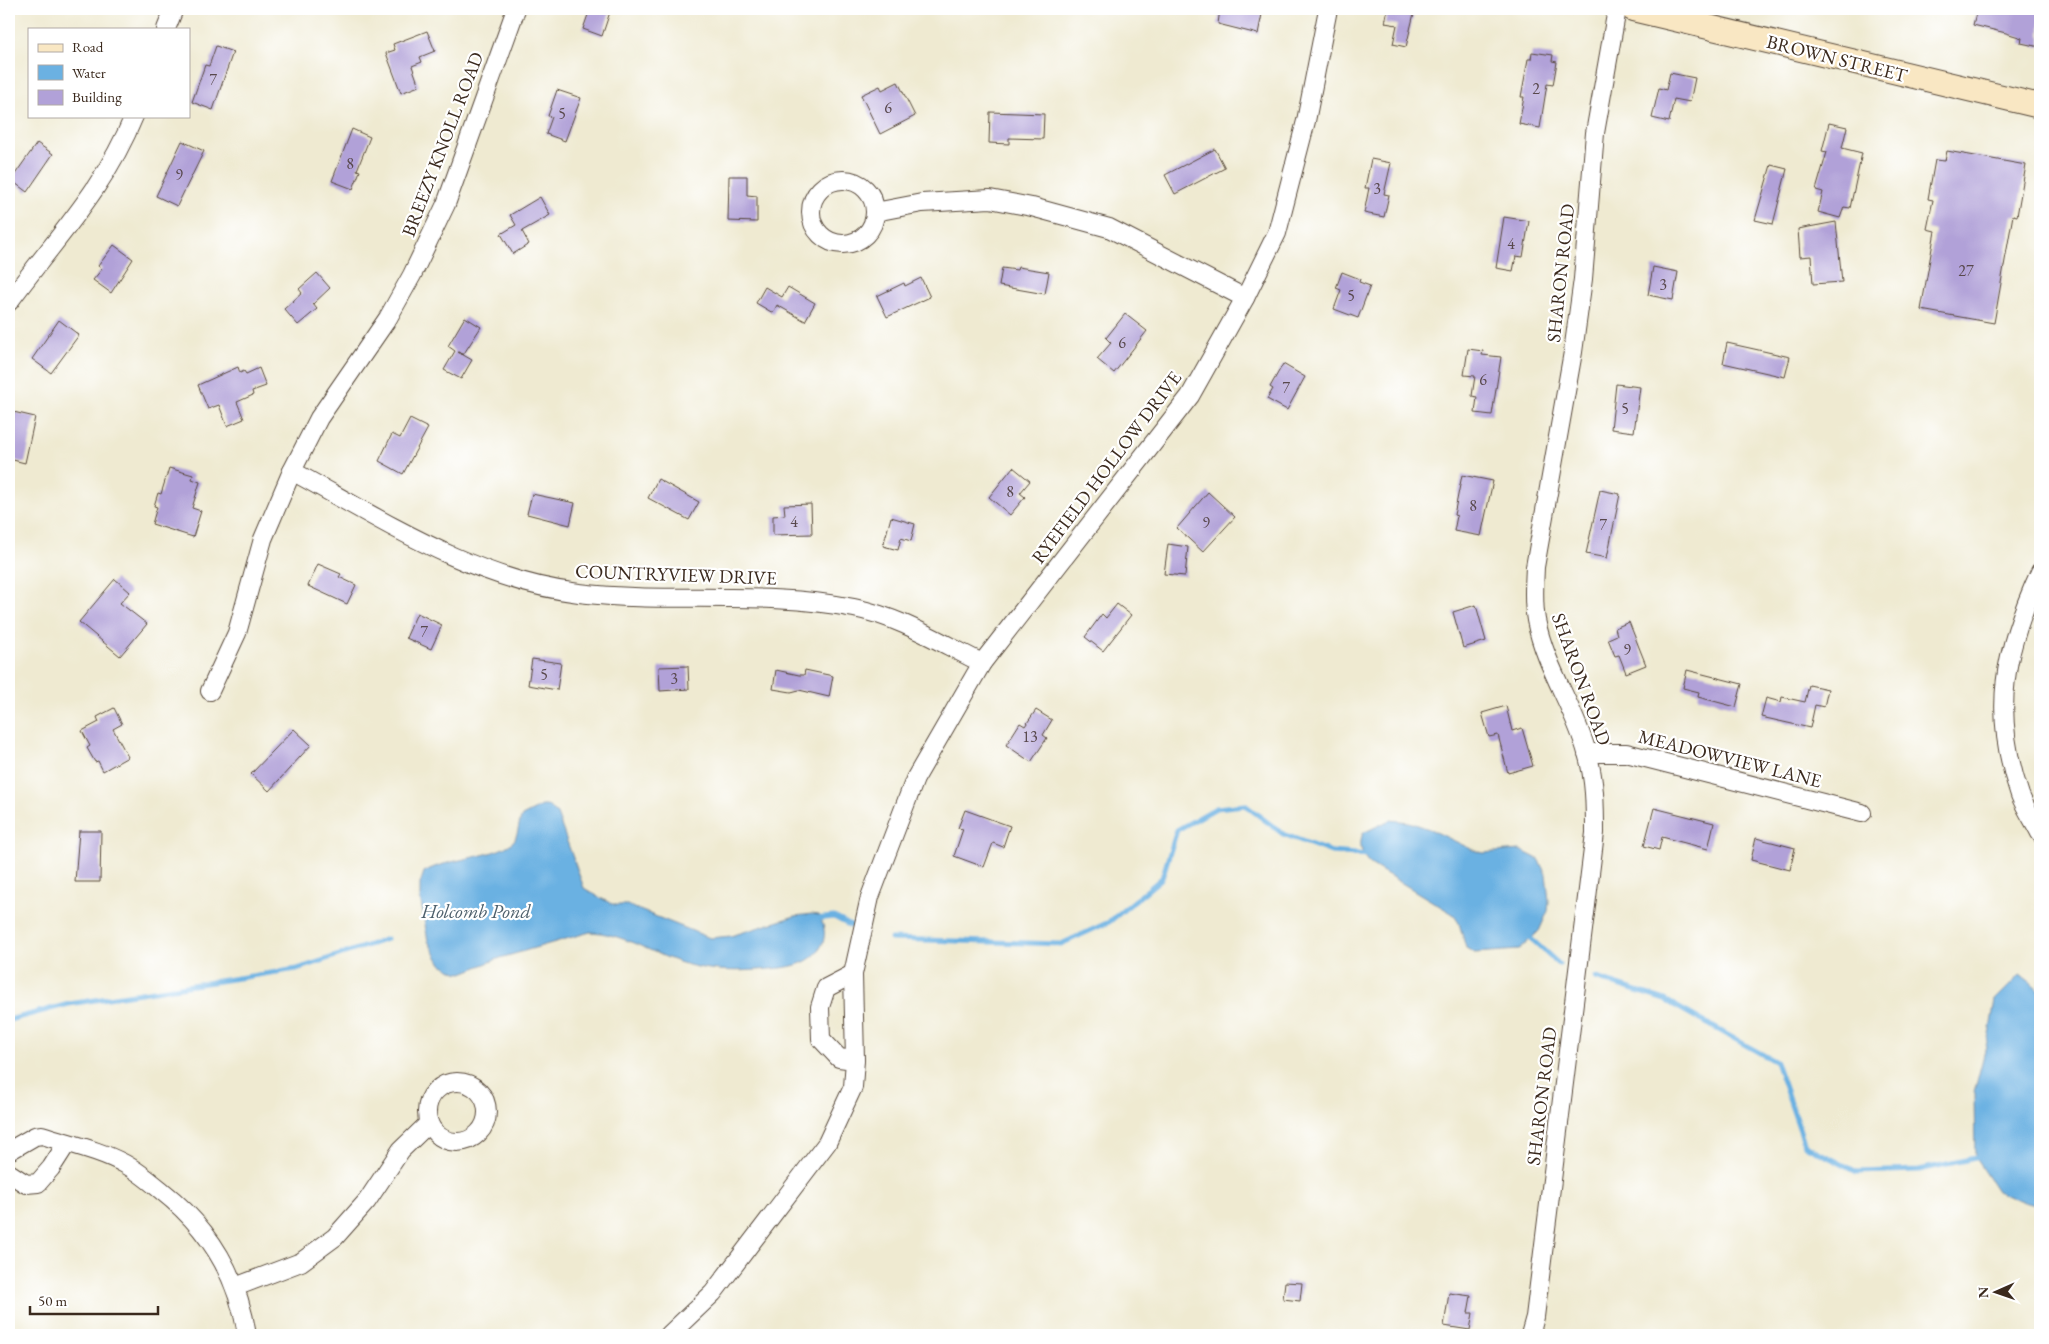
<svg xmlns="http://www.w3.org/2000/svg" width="2049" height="1344" viewBox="0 0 2049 1344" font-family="'EB Garamond',serif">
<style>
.water{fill:#6bb1e2;stroke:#536e80}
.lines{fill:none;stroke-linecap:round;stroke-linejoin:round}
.stream{stroke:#6bb1e2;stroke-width:5}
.building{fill:#b1a1d8}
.street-casing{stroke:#564739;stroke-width:20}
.secondary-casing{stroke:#564739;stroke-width:26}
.street{stroke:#fff;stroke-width:18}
.secondary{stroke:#f9e7c3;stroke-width:24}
.labels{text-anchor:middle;stroke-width:4.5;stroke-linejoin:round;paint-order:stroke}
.number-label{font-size:16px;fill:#58484c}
.street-label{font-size:19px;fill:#3b2a1e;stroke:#fff}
.water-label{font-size:20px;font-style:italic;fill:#4e606c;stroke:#fff}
</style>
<rect width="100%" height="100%" fill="#fff"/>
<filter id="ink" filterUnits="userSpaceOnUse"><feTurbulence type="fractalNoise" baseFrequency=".02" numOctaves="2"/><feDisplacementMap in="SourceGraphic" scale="10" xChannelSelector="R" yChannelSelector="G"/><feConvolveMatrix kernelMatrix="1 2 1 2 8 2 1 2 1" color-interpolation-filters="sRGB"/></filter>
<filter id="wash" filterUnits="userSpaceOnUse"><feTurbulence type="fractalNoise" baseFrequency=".0096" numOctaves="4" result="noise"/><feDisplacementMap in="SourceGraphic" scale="20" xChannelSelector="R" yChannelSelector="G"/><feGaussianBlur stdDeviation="1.12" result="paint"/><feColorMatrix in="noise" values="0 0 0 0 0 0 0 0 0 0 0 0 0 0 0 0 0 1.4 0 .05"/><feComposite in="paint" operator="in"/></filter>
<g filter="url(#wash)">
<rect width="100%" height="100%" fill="#efead1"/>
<g class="water">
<path d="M542,806H548L557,814L584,888L604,900L615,905H627L710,938L731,936L795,916L812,914L818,915C826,926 827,940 818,951C808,965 786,968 770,969C737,972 707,972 676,961C648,951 620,933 590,932L500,958L462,973L456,972L441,964L428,941L420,897V884L424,872C446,858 504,857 515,839C519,832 518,823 522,816Z"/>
<path d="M1390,820L1409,822L1432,830L1473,850L1483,853L1520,850L1538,859L1546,874L1549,901L1548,911L1539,931L1519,950L1475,953L1466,948L1459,923L1453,914L1372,865C1362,858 1358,845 1363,833Z"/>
<path d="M2020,975L2040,990V1206L2019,1201L1997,1191L1975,1158L1974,1093L1989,1035L1995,1000Z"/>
</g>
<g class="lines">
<g class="stream">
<path d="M814,919L834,917L851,926"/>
<path d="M1528,936L1559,964"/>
<path d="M891,939L1061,944L1109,922L1162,878L1177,830L1216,808L1245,805L1283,834L1331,852L1367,855"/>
<path d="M1596,978L1665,1000L1776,1062L1805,1145L1857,1172L1919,1170L1980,1157"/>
<path d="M9,1020L69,1004L297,969L387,939"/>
</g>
</g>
<g id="blocks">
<g class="building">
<path d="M590,9H611L602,36L583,29Z"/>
<path d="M1220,9H1245L1244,11L1262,14L1258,34L1218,24Z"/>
<path d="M1388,9H1415L1406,47L1393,44L1397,25L1385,23Z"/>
<path d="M1977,9L2002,12L2003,9L2040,11V47L2021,43L2022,38L2006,33L1973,25Z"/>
<path d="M427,31L435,51L420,57L422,62L412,66L419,86L401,93L386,53L395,50L393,44Z"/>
<path d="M216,46L233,52L213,110L192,102L205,65L209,66Z"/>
<path d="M1532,52L1553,55L1552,61L1557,62L1553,85L1547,84L1540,128L1519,124L1524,97H1521L1528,59H1531Z"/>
<path d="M1670,73L1695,78L1690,102L1674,99L1669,122L1652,118L1659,88L1666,90Z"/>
<path d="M898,82L915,116L880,134L861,95L880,86L882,90Z"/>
<path d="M557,90L581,98L565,141L546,134L552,117L548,116Z"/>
<path d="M990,112L1044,114L1043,139L1009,138V144L989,143Z"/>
<path d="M1829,123L1847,127L1842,148L1862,153L1850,208L1844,207L1840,218L1818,212L1823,192L1816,190L1827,152L1822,151Z"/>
<path d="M352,129L370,137L357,170L360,171L353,189L332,181Z"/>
<path d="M182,141L204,151L177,206L156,196Z"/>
<path d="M37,143L53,154L27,192L11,180Z"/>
<path d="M1215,149L1225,168L1175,194L1165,175Z"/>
<path d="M1947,151L2026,165L2017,216L2013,215L1994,323L1921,310L1935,231L1927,229L1933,200L1928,199L1935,160L1945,161Z"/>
<path d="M1371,159L1391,163L1384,194L1389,195L1384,217L1364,213L1369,188H1365Z"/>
<path d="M1771,165L1787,169L1773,224L1755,220Z"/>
<path d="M729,176H747V195L757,196V222L728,221Z"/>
<path d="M540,197L550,215L522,231L529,244L513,254L501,234L516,225L510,215Z"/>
<path d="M1504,217L1529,221L1523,257L1516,256L1513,271L1496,268Z"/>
<path d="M1836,222L1842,282L1813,284L1811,256L1800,257L1798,229Z"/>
<path d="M114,245L133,259L111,293L93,280L102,269L98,266Z"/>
<path d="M1018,267L1049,272L1045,294L999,286L1002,268L1017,270Z"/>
<path d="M1653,267L1678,272L1673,300L1648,295Z"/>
<path d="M1342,272L1360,279L1359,282L1370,286L1358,318L1334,309L1341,290L1336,288Z"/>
<path d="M317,273L330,288L313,304L317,309L298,325L284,309L302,293L299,289Z"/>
<path d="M921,278L930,297L887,317L877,296L904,283L905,286Z"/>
<path d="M765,287L782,297L788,287L815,303L805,321L777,305L773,313L756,303Z"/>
<path d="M1125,314L1147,331L1114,373L1097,359L1111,343L1106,338Z"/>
<path d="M465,317L481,327L463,355L458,352L472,360L461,379L444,370L455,351L448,346Z"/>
<path d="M59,320L79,335L51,373L32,359Z"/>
<path d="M1727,343L1790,357L1785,377L1723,363Z"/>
<path d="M1468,349L1483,351L1482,355L1501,357L1492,415L1475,413L1477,397L1472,396L1475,376L1464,375Z"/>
<path d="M1283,364L1305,377L1287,410L1267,399L1273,389L1270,387Z"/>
<path d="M238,367L240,373L244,371L246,374L259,368L266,386L252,391L253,395L237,402L244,419L227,426L219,405L208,409L198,385Z"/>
<path d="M1616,384L1640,387L1634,432L1611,429Z"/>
<path d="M9,411L35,417L25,463L9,459Z"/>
<path d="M410,419L428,428L403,474L379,461L392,434L400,438Z"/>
<path d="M1013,467L1030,481L1020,493L1025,497L1010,515L989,497Z"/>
<path d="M169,468L193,475L192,479L200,482L192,508L201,511L193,537L152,524L157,507L154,506L158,493L161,494Z"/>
<path d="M1462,475L1493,481L1481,536L1454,531L1457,516L1454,515Z"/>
<path d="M658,479L699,502L689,520L648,498Z"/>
<path d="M1600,490L1620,494L1607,558L1586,554Z"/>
<path d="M1208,492L1235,517L1203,552L1177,528Z"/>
<path d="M532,494L575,503L570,525L527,514Z"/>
<path d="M811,504L812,534L773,535V516L785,515L784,505Z"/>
<path d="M891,517L915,524L911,541L901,538L898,550L883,546Z"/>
<path d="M1168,544L1188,547L1185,576L1164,574Z"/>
<path d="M318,564L341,574L339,577L356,585L347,604L308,586Z"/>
<path d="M115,579L130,592L120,603L147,624L120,656L79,622Z"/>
<path d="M1117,604L1131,615L1103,651L1085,637L1102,614L1106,618Z"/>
<path d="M1476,605L1486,641L1463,648L1453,612Z"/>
<path d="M417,613L442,625L431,649L406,638Z"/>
<path d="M1629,622L1646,665L1626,673L1619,655L1615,656L1608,639L1617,635L1615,628Z"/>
<path d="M532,659L561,663L557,690L528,685Z"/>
<path d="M688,666L689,689L660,691L659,667Z"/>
<path d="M776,670L799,675H804L805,670L833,676L829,697L799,690L791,692L773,689Z"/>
<path d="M1687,670L1742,684L1736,707L1698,697L1699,692L1683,688Z"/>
<path d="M1809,685L1828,689L1824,707L1815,705L1810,728L1761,717L1766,698L1781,702L1782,697L1805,702Z"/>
<path d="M1506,706L1512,731L1522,728L1533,766L1508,773L1498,735L1489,737L1482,713Z"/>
<path d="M114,708L122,724L113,729L128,757L103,771L98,761L95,762L87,748L90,746L82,731L99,722L97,717Z"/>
<path d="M1036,710L1052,720L1043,735L1047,738L1031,762L1006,745L1020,723L1025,726Z"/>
<path d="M294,729L311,745L269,791L251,774Z"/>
<path d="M1654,808L1714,823L1708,849L1662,837L1659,850L1644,846Z"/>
<path d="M965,810L1010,826L1003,847L993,843L984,867L954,856L963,829L958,828Z"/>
<path d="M79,831H101L100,882H75Z"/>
<path d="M1756,838L1795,848L1790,870L1751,860Z"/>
<path d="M1285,1282L1302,1283L1300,1301L1283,1299Z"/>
<path d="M1449,1293L1471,1296L1468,1313H1473L1470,1330L1444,1326Z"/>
</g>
</g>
</g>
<g filter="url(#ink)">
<use href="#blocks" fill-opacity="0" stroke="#564739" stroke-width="1"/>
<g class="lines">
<defs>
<g id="street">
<path d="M166,29L174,9"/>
<circle cx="843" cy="212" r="32"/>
<path d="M875,212L922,203L990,199L1032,207L1109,228L1245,298"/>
<path d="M9,302C55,239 104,190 134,116"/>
<path d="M292,471C382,520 475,581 579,593C670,604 764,590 854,608C900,617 941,643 982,663"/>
<path d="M2040,572C2004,650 1991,711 2020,795C2025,808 2034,821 2040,833"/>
<path d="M210,691L237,633L263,539L292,471L319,418L388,318L412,275L446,204L516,9"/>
<path d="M1587,753H1626L1862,813"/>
<path d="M855,1060L853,974L870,897L915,779L982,663L1190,396L1245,298L1277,233L1306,121L1328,9"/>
<circle cx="457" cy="1112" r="30"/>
<path d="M9,1151L35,1136L42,1135C70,1144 99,1150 125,1164C138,1171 151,1182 162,1191C209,1228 238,1276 247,1335"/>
<path d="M9,1173L26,1184L38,1183L51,1168L67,1143"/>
<path d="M235,1287L301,1262L335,1237L367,1201L401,1150L429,1123"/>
<path d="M669,1335L713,1293L827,1143L853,1087L855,1060L839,1058L821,1039L820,1007L826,988L853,974"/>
<path d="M1530,1335L1535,1317L1595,833C1595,806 1595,780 1587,753C1575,708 1545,667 1536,620C1533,603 1534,585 1535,567L1573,352L1583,279L1595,133L1617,9"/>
</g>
<path id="secondary" d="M1633,9L2040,106"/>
</defs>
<use href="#street" class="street-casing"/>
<use href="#secondary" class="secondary-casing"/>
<use href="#street" class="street"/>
<use href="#secondary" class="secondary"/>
</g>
</g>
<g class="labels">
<g class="number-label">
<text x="213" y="85">7</text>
<text x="1536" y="94">2</text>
<text x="888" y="113">6</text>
<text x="562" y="119">5</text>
<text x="350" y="169">8</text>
<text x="179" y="180">9</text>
<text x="1377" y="194">3</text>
<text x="1511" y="249">4</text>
<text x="1966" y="276">27</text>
<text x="1663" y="290">3</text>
<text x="1351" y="301">5</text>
<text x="1122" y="348">6</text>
<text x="1483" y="385">6</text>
<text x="1286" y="393">7</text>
<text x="1625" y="414">5</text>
<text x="1010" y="497">8</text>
<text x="1473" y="511">8</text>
<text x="794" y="527">4</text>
<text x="1206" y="528">9</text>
<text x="1603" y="530">7</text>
<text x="424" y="637">7</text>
<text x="1627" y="655">9</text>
<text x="544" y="680">5</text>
<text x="674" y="684">3</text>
<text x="1030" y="742">13</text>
</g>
<g class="street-label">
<text transform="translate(1837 58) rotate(14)" y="7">BROWN STREET</text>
<text transform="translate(442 144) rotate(-69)" y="7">BREEZY KNOLL ROAD</text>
<text transform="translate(1560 273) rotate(-84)" y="7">SHARON ROAD</text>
<text transform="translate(1106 467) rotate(-53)" y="7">RYEFIELD HOLLOW DRIVE</text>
<text transform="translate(676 574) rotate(2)" y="7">COUNTRYVIEW DRIVE</text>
<text transform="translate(1582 679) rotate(70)" y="7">SHARON ROAD</text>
<text transform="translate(1730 758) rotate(14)" y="7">MEADOWVIEW LANE</text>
<text transform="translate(1541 1096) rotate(-83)" y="7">SHARON ROAD</text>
</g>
<g class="water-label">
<text x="476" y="918">Holcomb Pond</text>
</g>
</g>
<rect width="2049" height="1344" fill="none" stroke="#fff" stroke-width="30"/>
<rect x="28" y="28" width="162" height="90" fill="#ffffff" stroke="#b1aaa5"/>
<rect x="38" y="44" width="25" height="8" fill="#f9e7c3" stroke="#b1aaa5"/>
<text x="72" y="52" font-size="15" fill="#3b2a1e">Road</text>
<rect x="38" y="65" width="25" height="15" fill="#6bb1e2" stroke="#b1aaa5"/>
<text x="72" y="78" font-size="15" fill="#3b2a1e">Water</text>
<rect x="38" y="90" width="25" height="15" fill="#b1a1d8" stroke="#b1aaa5"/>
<text x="72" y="102" font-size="15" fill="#3b2a1e">Building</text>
<g transform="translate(1996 1292) rotate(268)" stroke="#ffffff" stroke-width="4" paint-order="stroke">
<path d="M0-4L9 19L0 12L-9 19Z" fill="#3b2a1e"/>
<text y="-8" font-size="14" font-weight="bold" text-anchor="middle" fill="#3b2a1e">N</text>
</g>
<path d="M30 1306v8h128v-8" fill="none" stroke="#3b2a1e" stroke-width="2.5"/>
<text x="38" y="1306" font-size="15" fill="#3b2a1e" stroke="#ffffff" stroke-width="4" paint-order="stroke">50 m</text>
</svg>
